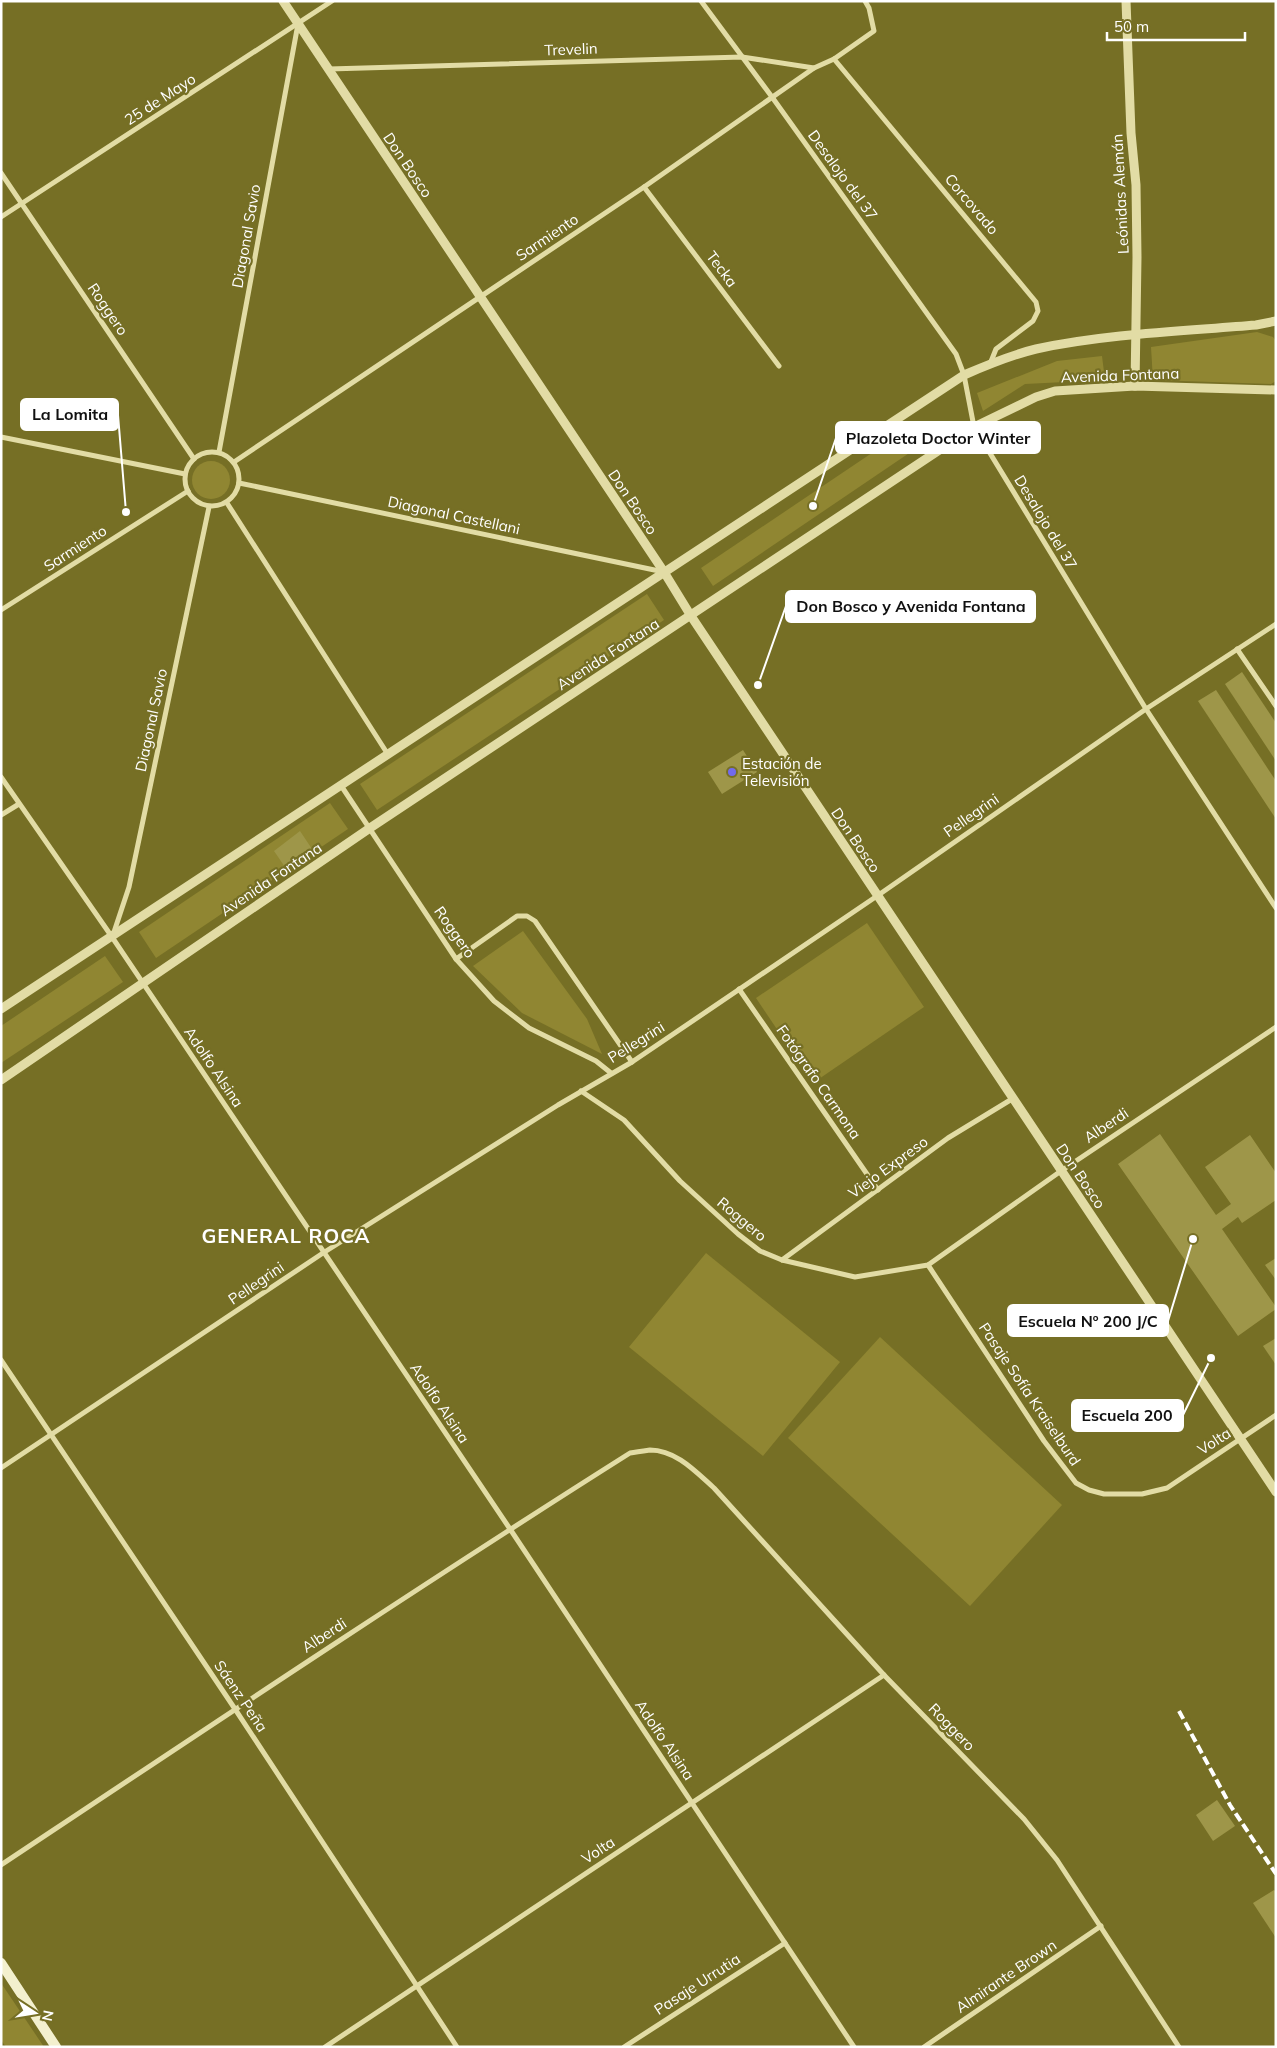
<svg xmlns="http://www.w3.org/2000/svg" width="1277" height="2048" font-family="Mulish,sans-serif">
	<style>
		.green { fill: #908632 }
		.building { fill: #9e9649 }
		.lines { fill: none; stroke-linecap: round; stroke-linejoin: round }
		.minor { stroke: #e2dca5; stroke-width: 5 }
		.tertiary { stroke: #e2dca5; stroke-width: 9 }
		.secondary { stroke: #f3f0ce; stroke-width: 10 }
		.rail { stroke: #fff; stroke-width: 4; stroke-dasharray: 9 4; stroke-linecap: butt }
		.poi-dot { fill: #726aec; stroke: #766f25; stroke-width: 2 }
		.labels { text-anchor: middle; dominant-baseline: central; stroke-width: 4.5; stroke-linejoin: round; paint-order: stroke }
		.street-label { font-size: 15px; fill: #fff; stroke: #766f25 }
		.poi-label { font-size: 15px; fill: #fff; stroke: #766f25; text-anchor: start }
		.district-label { font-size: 20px; font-weight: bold; letter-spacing: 1px; fill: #fff; stroke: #766f25 }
		.leader { fill: none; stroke: #fff; stroke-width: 2 }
		.callout-dot { fill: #fff; stroke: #766f25; stroke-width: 2 }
		.callout { fill: #fff; stroke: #fff; stroke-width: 2 }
		.callout-label { font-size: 16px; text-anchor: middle; font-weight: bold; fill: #111 }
	</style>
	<rect width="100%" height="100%" fill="#766f25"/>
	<!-- green -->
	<g class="green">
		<path d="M1257,332L1273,337L1276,341V381L1271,384L1153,380L1151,347Z"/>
		<path d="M1102,356L1105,380L1025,384L983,411L977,393L1057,361Z"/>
		<path d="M912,426L924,443L713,586L701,568Z"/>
		<circle cx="211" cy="480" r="19"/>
		<path d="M647,594L664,620L377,810L360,784Z"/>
		<path d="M330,803L348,829L156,958L139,932Z"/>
		<path d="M867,923L924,1007L813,1083L756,998Z"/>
		<path d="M523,931L587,1019L602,1054L522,1013L473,966Z"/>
		<path d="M105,956L123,982L1,1063V1026Z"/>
		<path d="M706,1253L840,1362L763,1456L629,1347Z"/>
		<path d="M880,1337L1062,1505L970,1606L788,1438Z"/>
		<path d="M1,1983L44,2047H6L1,2040Z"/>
	</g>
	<!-- building -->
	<g class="building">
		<path d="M1242,672L1276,723V761L1225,684Z"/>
		<path d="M1216,690L1276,781V819L1198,701Z"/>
		<path d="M743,750L757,772L722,794L708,772Z"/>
		<path d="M300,831L314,852L287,870L274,851Z"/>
		<path d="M1160,1134L1216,1215L1231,1204L1205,1167L1250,1135L1276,1173V1200L1242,1223L1238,1217L1222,1229L1276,1307V1309L1238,1336L1118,1164Z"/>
		<path d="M1276,1258V1280L1265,1265Z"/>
		<path d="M1276,1338V1365L1263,1346Z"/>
		<path d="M1217,1800L1235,1826L1213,1841L1196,1815Z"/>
		<path d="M1274,1890L1276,1892V1938L1253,1903Z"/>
	</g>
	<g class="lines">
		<!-- minor -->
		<g class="minor">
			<path d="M701,1L772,97L956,354L964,375L974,427L1146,709L1276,908"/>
			<path d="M834,59L1036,302L1038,311L1033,321L996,349L990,364"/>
			<path d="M329,69L742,57L814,68"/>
			<path d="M1,173L194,459"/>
			<path d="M644,187L779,366"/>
			<path d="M1,217L332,1"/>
			<path d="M1,437L185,474"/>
			<circle cx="212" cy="479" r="27"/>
			<path d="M219,452L298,24"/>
			<path d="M234,462L644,187L814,68L834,59L874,31L869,8L865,1"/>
			<path d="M239,483L664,572"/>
			<path d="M227,503L387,753"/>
			<path d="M1,610L188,491"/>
			<path d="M1237,649L1276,706"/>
			<path d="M1,777L112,937L510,1529L854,2047"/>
			<path d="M340,784L456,959L494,1001L529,1028L596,1061L611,1073"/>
			<path d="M1,815L19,804"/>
			<path d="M113,935L129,887L209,507"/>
			<path d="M456,959L517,916H527L535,921L632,1062"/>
			<path d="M739,989L878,1190"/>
			<path d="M581,1091L624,1120L680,1181L738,1234L760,1251L782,1260L855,1277L928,1265L1061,1171L1276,1027"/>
			<path d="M782,1260L948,1138L1012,1099"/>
			<path d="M928,1265L1044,1441L1076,1483L1089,1490L1104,1494H1142L1167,1488L1276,1415"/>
			<path d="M1,1360L235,1709L457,2047"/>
			<path d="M1,1468L323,1253L558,1105L632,1062L877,896L1146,709L1276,624"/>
			<path d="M1,1865C210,1726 418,1587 630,1453C636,1452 643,1451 650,1450C676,1450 696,1472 714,1488L884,1675L1024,1819L1057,1860L1179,2047"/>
			<path d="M325,2047L884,1675"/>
			<path d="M624,2047L785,1943"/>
			<path d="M924,2047L1101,1926"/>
		</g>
		<!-- tertiary -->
		<g class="tertiary">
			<path d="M283,1L664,572L691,616L1276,1492"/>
			<path d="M1126,1L1131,133L1136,185L1137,257L1135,386"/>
			<path d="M1,1009L964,375C987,365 1011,355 1036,349C1105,334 1185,331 1256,325L1276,321"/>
			<path d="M1,1080L370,828L974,427L1036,397L1055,391L1135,386L1276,390"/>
		</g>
		<!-- secondary -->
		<path class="secondary" d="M1,1963L56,2047"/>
		<!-- rail -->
		<path class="rail" d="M1179,1711L1230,1805L1276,1874"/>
	</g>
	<!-- markers -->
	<circle class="poi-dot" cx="732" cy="772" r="5"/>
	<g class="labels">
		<!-- street labels -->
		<g class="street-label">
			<text transform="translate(571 49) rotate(-2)">Trevelin</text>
			<text transform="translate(160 99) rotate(-33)">25 de Mayo</text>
			<text transform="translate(408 165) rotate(56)">Don Bosco</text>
			<text transform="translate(843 175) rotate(54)">Desalojo del 37</text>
			<text transform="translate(1120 194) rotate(-93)">Leónidas Alemán</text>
			<text transform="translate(972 204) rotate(50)">Corcovado</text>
			<text transform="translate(246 236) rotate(-80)">Diagonal Savio</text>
			<text transform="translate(547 237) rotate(-34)">Sarmiento</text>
			<text transform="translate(722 269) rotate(53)">Tecka</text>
			<text transform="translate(108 309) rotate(56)">Roggero</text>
			<text transform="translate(1120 375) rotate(-2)">Avenida Fontana</text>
			<text transform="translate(633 502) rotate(56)">Don Bosco</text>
			<text transform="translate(454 515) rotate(12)">Diagonal Castellani</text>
			<text transform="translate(1046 522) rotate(59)">Desalojo del 37</text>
			<text transform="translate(75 548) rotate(-33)">Sarmiento</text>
			<text transform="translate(608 654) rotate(-33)">Avenida Fontana</text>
			<text transform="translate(151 720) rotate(-78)">Diagonal Savio</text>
			<text transform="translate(971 815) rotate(-35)">Pellegrini</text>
			<text transform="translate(856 840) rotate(56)">Don Bosco</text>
			<text transform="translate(271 879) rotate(-34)">Avenida Fontana</text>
			<text transform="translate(455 932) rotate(55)">Roggero</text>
			<text transform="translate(636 1042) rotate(-32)">Pellegrini</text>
			<text transform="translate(214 1067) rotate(56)">Adolfo Alsina</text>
			<text transform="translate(819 1082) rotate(55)">Fotógrafo Carmona</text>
			<text transform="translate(1106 1125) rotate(-34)">Alberdi</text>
			<text transform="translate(888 1167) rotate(-36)">Viejo Expreso</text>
			<text transform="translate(1081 1176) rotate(56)">Don Bosco</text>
			<text transform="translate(742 1219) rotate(40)">Roggero</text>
			<text transform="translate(256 1283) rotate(-34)">Pellegrini</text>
			<text transform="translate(1030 1394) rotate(56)">Pasaje Sofía Kraiselburd</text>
			<text transform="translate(440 1403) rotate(56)">Adolfo Alsina</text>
			<text transform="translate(1214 1441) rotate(-33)">Volta</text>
			<text transform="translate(324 1635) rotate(-33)">Alberdi</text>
			<text transform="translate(241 1696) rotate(56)">Sáenz Peña</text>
			<text transform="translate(952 1727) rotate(46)">Roggero</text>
			<text transform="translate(665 1740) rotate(56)">Adolfo Alsina</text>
			<text transform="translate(598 1850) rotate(-33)">Volta</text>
			<text transform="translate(1006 1976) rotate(-34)">Almirante Brown</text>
			<text transform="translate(697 1984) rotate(-33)">Pasaje Urrutia</text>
		</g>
		<!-- poi labels -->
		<g class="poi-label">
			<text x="742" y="763">Estación de<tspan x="742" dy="17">Televisión</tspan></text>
		</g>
		<!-- district labels -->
		<g class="district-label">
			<text x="286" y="1235">GENERAL ROCA</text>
		</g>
	</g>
	<!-- callouts -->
	<path class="leader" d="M126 512L118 415M813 506L836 438M758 685L786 606M1193 1239L1168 1321M1211 1358L1183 1415"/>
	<g class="callout-dot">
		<circle cx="126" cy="512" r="5"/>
		<circle cx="813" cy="506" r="5"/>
		<circle cx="758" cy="685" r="5"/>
		<circle cx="1193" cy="1239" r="5"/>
		<circle cx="1211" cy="1358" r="5"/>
	</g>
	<g class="callout">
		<rect x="21" y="399" width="97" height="31" rx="5"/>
		<rect x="836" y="422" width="204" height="31" rx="5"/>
		<rect x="786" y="591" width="249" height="31" rx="5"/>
		<rect x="1008" y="1305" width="160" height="31" rx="5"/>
		<rect x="1072" y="1400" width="111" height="31" rx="5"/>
	</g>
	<g class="callout-label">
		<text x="70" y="420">La Lomita</text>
		<text x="938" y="444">Plazoleta Doctor Winter</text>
		<text x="911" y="612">Don Bosco y Avenida Fontana</text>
		<text x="1088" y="1327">Escuela Nº 200 J/C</text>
		<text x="1127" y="1421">Escuela 200</text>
	</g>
	<!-- border -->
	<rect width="1277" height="2048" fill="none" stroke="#ffffff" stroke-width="5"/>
	<!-- north arrow -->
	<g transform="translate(35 2013) rotate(102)" stroke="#766f25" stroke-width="4" paint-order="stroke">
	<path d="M0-4L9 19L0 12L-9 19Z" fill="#ffffff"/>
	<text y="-8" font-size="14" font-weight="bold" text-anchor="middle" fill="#ffffff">N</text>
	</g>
	<!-- scale -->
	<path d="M1107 32v8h138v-8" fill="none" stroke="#ffffff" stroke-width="2.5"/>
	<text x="1114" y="32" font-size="15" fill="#ffffff" stroke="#766f25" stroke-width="4" paint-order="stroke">50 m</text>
</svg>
